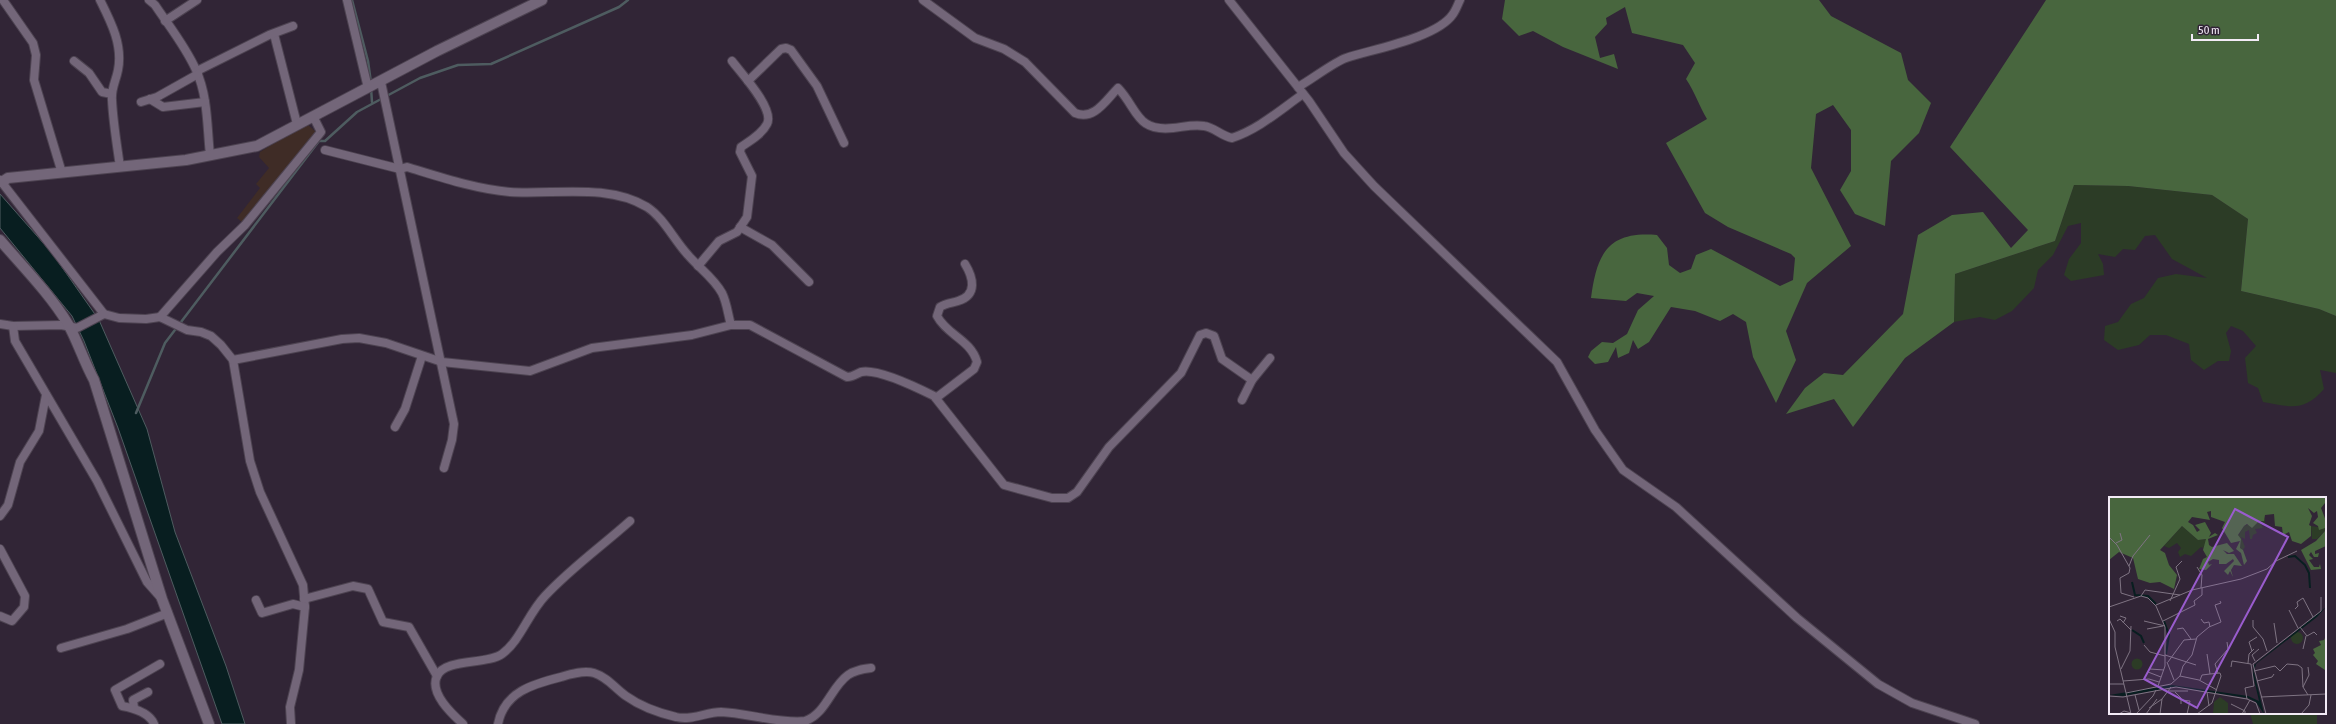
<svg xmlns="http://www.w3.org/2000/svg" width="2336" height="724" font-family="'Asap Condensed',sans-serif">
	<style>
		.commercial { fill: #3f2c26 }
		.green { fill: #2c3c26 }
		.forest { fill: #48663e }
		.water { fill: #081e20; stroke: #4e5c60 }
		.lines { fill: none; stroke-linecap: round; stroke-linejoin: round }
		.stream { stroke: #4e5c60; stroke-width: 2.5 }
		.minor-casing { stroke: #4d4351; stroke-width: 10 }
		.tertiary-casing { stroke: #4d4351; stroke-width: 12 }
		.minor { stroke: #736679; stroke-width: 8 }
		.tertiary { stroke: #736679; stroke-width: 10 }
		.inset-river { fill: none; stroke: #081e20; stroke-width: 2 }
		.inset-road { fill: none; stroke: #7f7483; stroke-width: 1 }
		.view { fill: #995ccd; fill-opacity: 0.15; stroke: #995ccd; stroke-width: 2 }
		.inset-edge { fill: none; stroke: #f3ebf6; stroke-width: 2 }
	</style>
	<rect width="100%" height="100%" fill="#312536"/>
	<!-- commercial -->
	<path class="commercial" d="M306,123L317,133L243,223L237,218L260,188L256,184L269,168L259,157L260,152Z"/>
	<!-- green -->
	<g class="green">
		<path d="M2074,185L2128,186L2212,195L2248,219L2241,291L2319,309L2336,316V373L2320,370L2324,389C2304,412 2291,407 2263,402L2258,388L2248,383L2245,358L2256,346L2243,331L2231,326L2226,333L2231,351L2229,361H2218L2204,370L2191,360L2189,344L2166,335H2150L2139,345L2118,350L2104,340L2105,326L2118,322L2131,304L2144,298L2158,278L2176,274L2207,278L2172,259L2155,235L2145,236L2135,250L2123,249L2115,257L2098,254L2103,264L2104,275L2071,281L2064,275L2069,259L2081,243V223L2068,226L2053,255L2038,270L2034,288L2012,311L1995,320L1980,317L1954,322L1955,274L2055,241Z"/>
		<path d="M2250,713H2317V724H2253Z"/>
	</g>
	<!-- forest -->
	<g class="forest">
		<path d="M1505,0H1819L1831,16L1901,53L1908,80L1931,103L1919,133L1891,161L1885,226L1855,214L1840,190L1851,171V130L1833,105L1816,114L1811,168L1851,246L1807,283L1786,331L1796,360L1776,403L1753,357L1746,322L1733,314L1720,321L1695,311L1671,307L1649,342L1638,349L1633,340L1629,353L1618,358L1616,347L1608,362L1595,364L1588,357L1591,351L1602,342L1613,343L1627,334L1638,310L1654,296L1637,293L1626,301L1591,298C1597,253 1608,231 1657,235L1667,248L1669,265L1680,273L1691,269L1696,255L1711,249L1780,286L1793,280L1795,258L1791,254L1728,227L1705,213L1666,143L1707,119C1699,106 1695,92 1686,79L1695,63L1683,45L1632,33L1625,7L1606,18L1607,24L1595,37L1600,58L1614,54L1618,69L1563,47L1533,31L1519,36L1502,19Z"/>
		<path d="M2046,0H2336V316L2319,309L2241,291L2248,219L2212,195L2128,186L2074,185L2055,241L1955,274L1954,322L1905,358L1853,427L1834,399L1786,414L1805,388L1824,373L1843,375L1903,314L1918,235L1952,215L1983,212L2011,248L2028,230L1950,147Z"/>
	</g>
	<!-- water -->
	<path class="water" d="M0,194L52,253L99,320L147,429L175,532L226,666L245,724H222L118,428L84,341L72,316L0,228Z"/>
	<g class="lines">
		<!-- stream -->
		<g class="stream">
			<path d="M352,0L368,61L371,83"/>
			<path d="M371,88L372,102"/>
			<path d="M136,413L165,343L319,141H325L357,112L420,78L458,65L491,64L619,7L628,0"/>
		</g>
		<defs>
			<g id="minor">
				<path d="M3,0L33,43L36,55L34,80L62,173"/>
				<path d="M100,0C111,22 123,45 118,70C116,81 111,88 112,100C113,122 117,145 120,167"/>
				<path d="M149,0L155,5C169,26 186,47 196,70C208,96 207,127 210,155"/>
				<path d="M347,0L368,88"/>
				<path d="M923,0L975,38L1004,49L1025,62L1075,113C1094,121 1106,100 1118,88C1138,109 1136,132 1173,128C1183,127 1194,124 1204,126C1214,127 1221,136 1232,138C1259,129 1280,110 1303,94"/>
				<path d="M1229,0L1309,101L1344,153L1374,186L1557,362L1595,430L1623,470L1676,507L1797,618L1878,684L1912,703L1975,724"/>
				<path d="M165,21L197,0"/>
				<path d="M274,34L297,124"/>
				<path d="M74,61L89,73L102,92L112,94"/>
				<path d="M197,71L269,35L293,26"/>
				<path d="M748,81L781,49L786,48L791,50L817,86L844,143"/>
				<path d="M381,82L454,424L452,440L444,468"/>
				<path d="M1298,87C1311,80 1334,62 1346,58C1373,49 1437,38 1453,14C1456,10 1458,4 1460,0"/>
				<path d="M150,99L163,107L205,102"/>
				<path d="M141,102L157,97L198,74"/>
				<path d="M325,150L400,169L407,167C440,177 475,189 510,192C554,195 607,183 647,207C664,218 674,240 688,255C699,268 714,278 722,293C727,303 728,315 731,325"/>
				<path d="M0,180L104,314L119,318L146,319L160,317L187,330L201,332L211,336L221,345L233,360L250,461L260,492L303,585L305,607L299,670L290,707L291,724"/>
				<path d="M740,227L772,245L809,282"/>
				<path d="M698,266L719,241L737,232L747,217L752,176L740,152L741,147C750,141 762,134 767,124C775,109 741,73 732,61"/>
				<path d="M160,317L217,252L245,225L321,132L313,116"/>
				<path d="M0,324L13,326L61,325L77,328L104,314"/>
				<path d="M13,326L15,341L97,481L147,582L162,599"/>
				<path d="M233,360L342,339L359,338L386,343L442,362L530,371L592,348L692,335L731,325H750L847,377C853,377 856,374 861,372C877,368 920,389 934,396L1004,485L1052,498H1068L1077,492L1109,447L1181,373L1200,335L1206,333L1214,336L1222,359L1252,380L1270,358"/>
				<path d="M936,398L974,369L977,362C971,340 947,335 937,316L940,307C946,303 952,303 958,301C978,295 973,277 965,264"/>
				<path d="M1242,400L1252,380"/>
				<path d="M395,427L405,409L422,356"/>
				<path d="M0,516L8,505L20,462L39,431L46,395"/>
				<path d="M0,549L25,596L24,607L12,621L0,616"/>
				<path d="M304,599L353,586L368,589L383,622L409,627L437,676"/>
				<path d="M256,600L262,613L293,604L305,607"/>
				<path d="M61,648L127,629L168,613"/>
				<path d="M134,708L133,700L148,692"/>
				<path d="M154,724C149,712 133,708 122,706L115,690L160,664"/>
				<path d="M463,724C452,714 429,693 437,676C445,658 487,665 502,654C520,641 528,614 545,596C571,568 602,546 630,521"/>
				<path d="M498,724C504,692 533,684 561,677C571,674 584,670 594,673C607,677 615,688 626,696C640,706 659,713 676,717C691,721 706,712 721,712C746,713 781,724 805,721C826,714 831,687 848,675C855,670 863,669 871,668"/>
			</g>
			<g id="tertiary">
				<path d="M2,182L8,178L186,160L257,146L437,51L542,0"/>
				<path d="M0,240C23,267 50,294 68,324C78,342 84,362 94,380L162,599L209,724"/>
			</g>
		</defs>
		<!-- minor casing -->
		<use href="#minor" class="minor-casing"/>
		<!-- tertiary casing -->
		<use href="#tertiary" class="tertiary-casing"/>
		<!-- minor -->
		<use href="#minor" class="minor"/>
		<!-- tertiary -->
		<use href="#tertiary" class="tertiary"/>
	</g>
	<!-- overview -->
	<g transform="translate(2109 497)">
		<rect width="217" height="217" fill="#312536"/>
		<path d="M156,22V27H152L154,31L146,32L148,36L144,38L143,42H141L140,33L136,35V42L132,40L136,50L134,53L131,51L132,42L129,39L135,29ZM73,29L89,43L98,42L94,51L92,50L82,59L76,57L71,60L69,55L72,51L68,46L60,51L55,49ZM202,29L216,31V34L208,42H203ZM182 141a6 6 0 1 1 12 0a6 6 0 1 1-12 0ZM22.5 167a5.5 5.5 0 1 1 11 0a5.5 5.5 0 1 1-11 0ZM111,200L119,206V217H104L105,205Z" fill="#2c3c26"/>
		<path d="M0,0H217V7L216,6L212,11L217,24V49L206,54V57L210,56L209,60H205L202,55L200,58L204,62L200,63L205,70H210L211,67L212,72L202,73L192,53L207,44L216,34V31L210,33L209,29L204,26L209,20L208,14L205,16L199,11L203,19L200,28L202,29V39L192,47L183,44L180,35L174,38L173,30L166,29L165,17L156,18L155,24H150L143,31L138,27L135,29L129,38L132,42L131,51L134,53L138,64L135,68L132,56L127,52L131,44L122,46L113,31L116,25L102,20V14L98,15L101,23L83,20L79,25L84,28L88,35L91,33L86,28L96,25L102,36L100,40L106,36L109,38L99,42L100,48L103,50L118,46L125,54L120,56L114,53L118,57H125L133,69L125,68L122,73L124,80L121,74L119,78L115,74L125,64L124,62L117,67H110V63L104,62L99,65L100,68L103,67L97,73L90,72L94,62L98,60L94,53L97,42L89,43L73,29L51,53L56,56L60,68L68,78L65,92L51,85L41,86L29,82L24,61L10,55L0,63ZM217,139V173H216L207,167L209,164L204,158L206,156L204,152L212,148L210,144L215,143Z" fill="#48663e"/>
		<path d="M217,110L208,120L147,167L145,175L155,217L147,205L139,201L66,190L14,199L0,198L63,188L139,199L150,204L144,178L145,168Z" fill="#081e20"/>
		<path class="inset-river" d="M179,60L186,59L196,68L200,76L201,91M23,85L26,98L39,99L47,107M55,124L60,138L57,157M23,133L32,139L35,146"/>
		<path class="inset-road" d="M0,40L8,48L21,71L20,76L11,81L12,96L25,100M7,46L13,43L11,36M20,69L24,59L41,38M88,70L93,78L92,91M32,99L36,93L71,98M61,104L71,82L67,70L73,64M47,108L83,93L132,82L158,72L167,64L188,54M0,110L32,99L39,101L47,109L56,130V169L49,189M186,112L189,109L188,105L194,101L204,120M180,113L189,131M11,119L17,121L14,126M0,122L6,135V150L22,217M92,122L95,126L100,125L101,130M144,123V130L154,142L158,154M8,124L11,122L22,133M35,124L56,129M54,124L86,108L85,104L93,98V91M165,126L168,146M191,130L198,139L205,135L208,138M38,132L54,129M68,132L74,131L82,142M35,148L41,155L56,159M194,152L197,139M143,154L140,145L148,140M56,158L87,168M146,164L143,158L150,152M58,165L65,183M59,165L75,143L87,142M139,166L140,157L145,152M122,170L123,164L142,167L145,189L136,191L138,202M12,172L21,154L22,129M41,172L55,173M145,174L166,169L171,174L178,167L189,168L193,171L194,190L199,198M39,175L52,180M109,176L106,167L119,152L118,145M71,179L74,169L83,158L88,140L100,130L112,125L106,108L112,106L111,104M91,183L93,178L101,177M14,184L40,182L50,185M148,184L163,180L165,177M0,187H15M194,190L200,178L199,170M60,194H79M66,195L72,201V207M98,195L100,209M17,196L62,187L71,179L90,183L108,193M26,198L30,213M0,199L14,200L67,190L138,202L147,206L151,217M152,200L217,197M73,203L81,204L78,217M122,207L136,214V217M40,211L53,202L62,190M10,217L15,214L22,216M27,217L44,199L47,193M37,217L48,202M51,217L53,202M88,217L103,206L112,179L111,176L101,177L98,157M133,217L141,203M157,217L144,167L212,114V100M192,217L200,208L202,198"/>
		<path class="view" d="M126,12L179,40L88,211L35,182Z"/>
		<rect width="217" height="217" class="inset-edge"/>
	</g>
	<!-- scale -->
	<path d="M2192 34v6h66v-6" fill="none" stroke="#f3ebf6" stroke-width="2"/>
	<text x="2198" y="34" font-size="12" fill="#f3ebf6" stroke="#312536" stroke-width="3" paint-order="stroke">50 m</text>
</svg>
